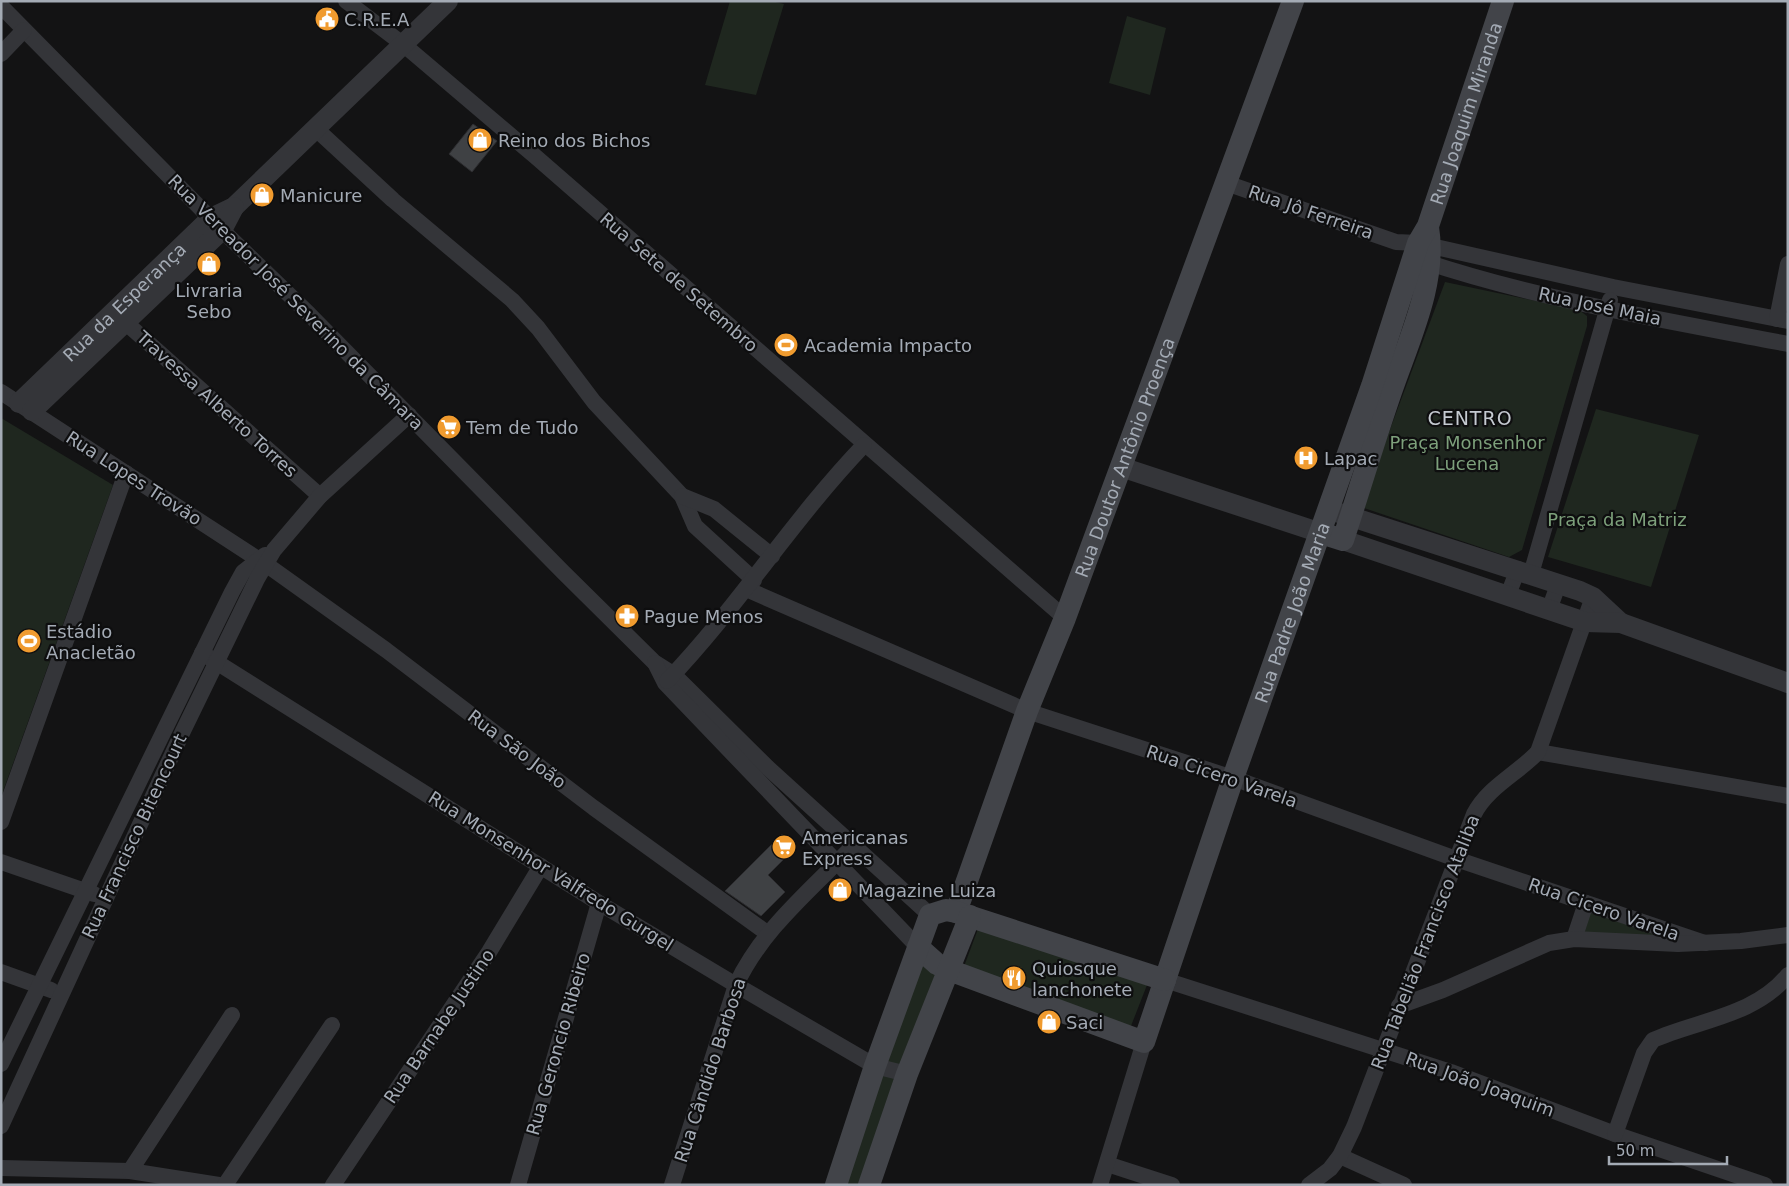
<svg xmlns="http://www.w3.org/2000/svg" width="1789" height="1186" font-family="'DejaVu Sans',sans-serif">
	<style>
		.green { fill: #1f271f }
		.building { fill: #3f4144; stroke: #2d2d30 }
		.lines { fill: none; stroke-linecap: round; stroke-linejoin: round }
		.minor { stroke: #343539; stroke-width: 16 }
		.tertiary { stroke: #343539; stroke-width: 20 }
		.secondary { stroke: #424449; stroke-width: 22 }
		.labels { text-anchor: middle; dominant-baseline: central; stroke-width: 4.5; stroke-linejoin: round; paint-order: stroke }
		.poi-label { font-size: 18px; fill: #a4abb5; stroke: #0e0e0f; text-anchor: start }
		.street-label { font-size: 18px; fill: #a4abb5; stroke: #0e0e0f }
		.park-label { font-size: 18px; fill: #7da07b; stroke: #0e0e0f }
		.neighbourhood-label { font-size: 19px; letter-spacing: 1px; fill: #c5cad1; stroke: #0e0e0f }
	</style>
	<rect width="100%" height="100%" fill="#131314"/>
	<!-- green -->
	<g class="green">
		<path d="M730,1H771L784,4L756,95L705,85Z"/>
		<path d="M1127,16L1166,28L1150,95L1109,83Z"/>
		<path d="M1445,282L1579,310L1587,316V326L1522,550L1509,557L1361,507Z"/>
		<path d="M1596,409L1699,435L1651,587L1548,557Z"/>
		<path d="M1,418L113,485L1,797Z"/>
		<path d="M1591,911L1683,940L1580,937Z"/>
		<path d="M978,929L1147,985L1131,1026L963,969Z"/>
		<path d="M920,959L937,972L864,1185H844Z"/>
	</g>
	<!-- building -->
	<g class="building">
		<path d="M473,124L497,141L472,172L449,154Z"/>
		<path d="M782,834L796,847L768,875L785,892L761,916L725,891Z"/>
	</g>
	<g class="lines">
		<!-- minor -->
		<g class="minor">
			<path d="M346,1L404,45L536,157L1065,618"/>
			<path d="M1,6L222,230L309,314L563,572L654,662L673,674L767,767L930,915"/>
			<path d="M1,54L24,30"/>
			<path d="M315,128L393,200L512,300L538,328L594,402L682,496L695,526L754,580"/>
			<path d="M1226,183L1396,242L1418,243L1613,287L1788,321"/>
			<path d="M1420,260C1539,300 1665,320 1788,344"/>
			<path d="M116,314L320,496"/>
			<path d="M1777,319L1788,264"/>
			<path d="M1,392L267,565L386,650L594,808L767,933"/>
			<path d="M682,496L714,509L772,556"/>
			<path d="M1531,574L1610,300"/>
			<path d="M746,589L1027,711L1233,778L1456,859L1705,943"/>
			<path d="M1508,595L1518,569"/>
			<path d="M1549,610L1558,585"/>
			<path d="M202,653L599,903L736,985L875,1066L907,1074"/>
			<path d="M655,663L665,683L918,947"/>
			<path d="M667,681C738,607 793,519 864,445"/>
			<path d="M1538,752L1788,796"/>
			<path d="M1,822L126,473"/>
			<path d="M1,862L94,894"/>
			<path d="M1574,939L1586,903"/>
			<path d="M1,972L51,990"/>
			<path d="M1165,980L1451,1072L1615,1134L1765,1185"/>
			<path d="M1399,1006L1443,990L1549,943L1574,939L1678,944L1741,941L1788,935"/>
			<path d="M1,1064L232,592L243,572L265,555"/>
			<path d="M1,1126L183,731L257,579L274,550L320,496L409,415"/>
			<path d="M1615,1134L1644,1053L1653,1040C1698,1020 1755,1016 1788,975"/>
			<path d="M1340,1156L1404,1185"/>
			<path d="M1107,1164L1172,1185"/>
			<path d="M1,1168L130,1171L219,1185"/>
			<path d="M130,1171L232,1015"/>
			<path d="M225,1185L332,1025"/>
			<path d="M333,1185L489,952L541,866"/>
			<path d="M518,1185L599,903"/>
			<path d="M672,1185L736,985C762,929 811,890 853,846"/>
			<path d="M1100,1185L1144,1042"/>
			<path d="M1309,1185L1330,1169L1340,1156L1354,1127L1474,814C1488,787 1517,774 1538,752L1593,597"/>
		</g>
		<!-- tertiary -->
		<g class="tertiary">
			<path id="s1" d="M19,403L211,218L234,207L448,1"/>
			<path d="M32,411L222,230L234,207"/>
			<path d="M1121,467L1321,533"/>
			<path d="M1330,510L1580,591L1593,597L1621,623"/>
			<path d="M1343,540L1585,622L1621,623L1788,683"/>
		</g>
		<!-- secondary -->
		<g class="secondary">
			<path d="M1321,533L1343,540C1359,491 1374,441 1391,392C1409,339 1437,283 1428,227"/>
			<path id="s2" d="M956,912L1027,711L1065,618L1293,1"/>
			<path id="s3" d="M918,947L937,964L949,970L1144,1042L1233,778L1372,386L1418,243L1428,226L1503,1"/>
			<path d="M836,1185L875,1066L930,915L946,910L956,912L1165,980"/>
			<path d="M869,1185L907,1074L970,916"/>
		</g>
	</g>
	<!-- icons -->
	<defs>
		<symbol id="civic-disc" viewBox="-11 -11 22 22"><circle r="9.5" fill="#f09b2f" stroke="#0e0e0f"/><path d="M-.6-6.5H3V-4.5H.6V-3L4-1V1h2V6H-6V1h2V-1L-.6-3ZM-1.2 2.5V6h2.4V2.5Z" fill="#fff"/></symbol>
		<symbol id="shop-disc" viewBox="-11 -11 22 22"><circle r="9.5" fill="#f09b2f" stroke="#0e0e0f"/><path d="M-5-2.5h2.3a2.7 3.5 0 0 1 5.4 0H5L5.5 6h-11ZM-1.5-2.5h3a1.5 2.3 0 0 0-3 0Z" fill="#fff"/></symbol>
		<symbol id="stadium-disc" viewBox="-11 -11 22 22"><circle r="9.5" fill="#f09b2f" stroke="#0e0e0f"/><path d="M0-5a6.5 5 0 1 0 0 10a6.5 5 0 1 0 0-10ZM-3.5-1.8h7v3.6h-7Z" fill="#fff"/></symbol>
		<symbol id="supermarket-disc" viewBox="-11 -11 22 22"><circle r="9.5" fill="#f09b2f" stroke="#0e0e0f"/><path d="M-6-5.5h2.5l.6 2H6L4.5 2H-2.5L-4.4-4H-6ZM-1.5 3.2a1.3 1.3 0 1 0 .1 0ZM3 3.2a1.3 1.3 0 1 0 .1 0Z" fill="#fff"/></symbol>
		<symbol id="hospital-disc" viewBox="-11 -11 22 22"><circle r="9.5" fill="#f09b2f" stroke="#0e0e0f"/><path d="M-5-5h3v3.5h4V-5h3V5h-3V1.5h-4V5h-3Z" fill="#fff"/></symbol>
		<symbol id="pharmacy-disc" viewBox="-11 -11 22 22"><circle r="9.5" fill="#f09b2f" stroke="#0e0e0f"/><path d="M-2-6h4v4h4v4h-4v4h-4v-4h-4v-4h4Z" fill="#fff"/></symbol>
		<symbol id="restaurant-disc" viewBox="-11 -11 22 22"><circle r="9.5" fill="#f09b2f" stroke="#0e0e0f"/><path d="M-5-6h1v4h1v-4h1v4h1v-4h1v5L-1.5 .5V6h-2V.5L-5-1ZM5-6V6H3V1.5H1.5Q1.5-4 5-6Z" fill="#fff"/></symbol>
	</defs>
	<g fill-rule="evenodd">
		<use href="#civic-disc" x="313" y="5" width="28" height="28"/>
		<use href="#shop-disc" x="466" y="126" width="28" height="28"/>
		<use href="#shop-disc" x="248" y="181" width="28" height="28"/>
		<use href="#shop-disc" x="195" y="250" width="28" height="28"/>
		<use href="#stadium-disc" x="772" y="331" width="28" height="28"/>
		<use href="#supermarket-disc" x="435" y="413" width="28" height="28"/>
		<use href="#hospital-disc" x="1292" y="444" width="28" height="28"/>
		<use href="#pharmacy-disc" x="613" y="602" width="28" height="28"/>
		<use href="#stadium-disc" x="15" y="627" width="28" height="28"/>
		<use href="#supermarket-disc" x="770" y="833" width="28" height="28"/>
		<use href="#shop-disc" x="826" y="876" width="28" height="28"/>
		<use href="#restaurant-disc" x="1000" y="964" width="28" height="28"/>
		<use href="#shop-disc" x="1035" y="1008" width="28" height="28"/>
	</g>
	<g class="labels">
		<!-- poi labels -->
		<g class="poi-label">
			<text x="344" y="19">C.R.E.A</text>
			<text x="498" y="140">Reino dos Bichos</text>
			<text x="280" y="195">Manicure</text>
			<text x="209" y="290" text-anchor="middle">Livraria<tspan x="209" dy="21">Sebo</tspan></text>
			<text x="804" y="345">Academia Impacto</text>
			<text x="466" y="427">Tem de Tudo</text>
			<text x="1324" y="458">Lapac</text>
			<text x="644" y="616">Pague Menos</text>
			<text x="46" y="631">Estádio<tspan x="46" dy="21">Anacletão</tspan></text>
			<text x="802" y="837">Americanas<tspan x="802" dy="21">Express</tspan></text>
			<text x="858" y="890">Magazine Luiza</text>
			<text x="1032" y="968">Quiosque<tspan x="1032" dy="21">lanchonete</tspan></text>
			<text x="1066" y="1022">Saci</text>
		</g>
		<!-- street labels -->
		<g class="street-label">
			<text stroke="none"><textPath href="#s3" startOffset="1230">Rua Joaquim Miranda</textPath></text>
			<text transform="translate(1311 212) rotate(19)">Rua Jô Ferreira</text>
			<text transform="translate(679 282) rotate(41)">Rua Sete de Setembro</text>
			<text stroke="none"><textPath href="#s1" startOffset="146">Rua da Esperança</textPath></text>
			<text transform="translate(296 302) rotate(45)">Rua Vereador José Severino da Câmara</text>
			<text transform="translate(1600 306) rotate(12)">Rua José Maia</text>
			<text transform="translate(217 404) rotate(42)">Travessa Alberto Torres</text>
			<text stroke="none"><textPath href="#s2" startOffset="485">Rua Doutor Antônio Proença</textPath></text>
			<text transform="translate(134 478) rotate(33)">Rua Lopes Trovão</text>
			<text stroke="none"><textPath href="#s3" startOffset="701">Rua Padre João Maria</textPath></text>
			<text transform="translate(517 749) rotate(37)">Rua São João</text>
			<text transform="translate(1222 776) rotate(19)">Rua Cicero Varela</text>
			<text transform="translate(134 836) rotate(-65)">Rua Francisco Bitencourt</text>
			<text transform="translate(551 871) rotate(32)">Rua Monsenhor Valfredo Gurgel</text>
			<text transform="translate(1604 909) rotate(19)">Rua Cicero Varela</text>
			<text transform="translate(1425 942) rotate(-69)">Rua Tabelião Francisco Ataliba</text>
			<text transform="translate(439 1026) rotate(-56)">Rua Barnabe Justino</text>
			<text transform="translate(558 1044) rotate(-74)">Rua Geroncio Ribeiro</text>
			<text transform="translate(710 1070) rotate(-72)">Rua Cândido Barbosa</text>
			<text transform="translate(1480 1084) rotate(20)">Rua João Joaquim</text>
		</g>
		<!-- park labels -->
		<g class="park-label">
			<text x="1467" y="442">Praça Monsenhor<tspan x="1467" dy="21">Lucena</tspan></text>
			<text x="1617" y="519">Praça da Matriz</text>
		</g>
		<!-- neighbourhood labels -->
		<g class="neighbourhood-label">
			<text x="1470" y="418">CENTRO</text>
		</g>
	</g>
	<!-- border -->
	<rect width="1789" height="1186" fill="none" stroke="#a4abb5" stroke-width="5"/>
	<!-- scale -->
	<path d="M1609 1156v8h118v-8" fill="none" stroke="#a4abb5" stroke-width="2.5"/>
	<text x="1616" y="1156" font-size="15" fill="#a4abb5" stroke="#0e0e0f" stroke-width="4" paint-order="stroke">50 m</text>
</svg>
